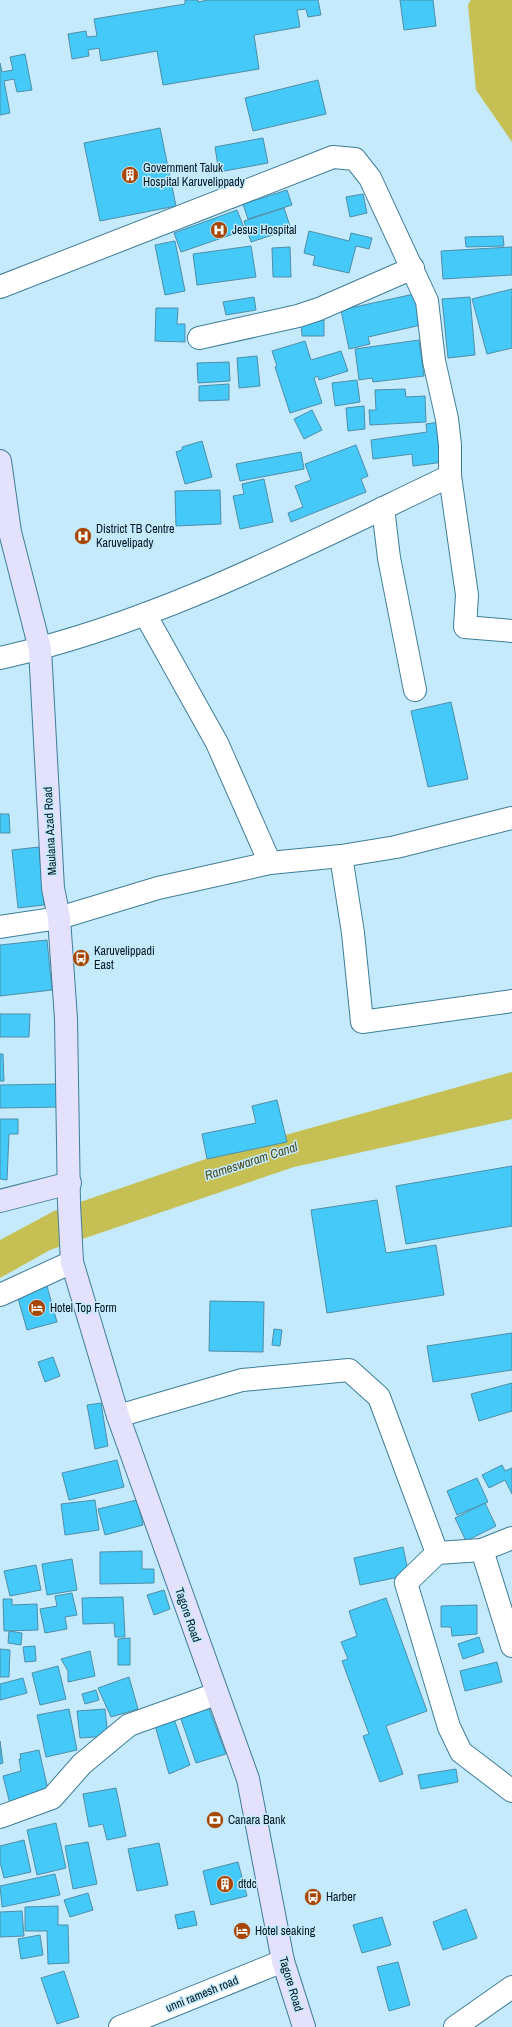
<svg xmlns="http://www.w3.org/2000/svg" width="512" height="2027" font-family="'Archivo Narrow',sans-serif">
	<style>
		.water { fill: #c6c054 }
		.building { fill: #45c9f9; stroke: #4e8ea8 }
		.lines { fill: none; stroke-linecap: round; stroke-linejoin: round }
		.street-casing { stroke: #3f7e98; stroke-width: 24 }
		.secondary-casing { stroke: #3f7e98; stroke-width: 24 }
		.street { stroke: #fff; stroke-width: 22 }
		.secondary { stroke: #e3e1fc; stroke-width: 22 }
		.labels { text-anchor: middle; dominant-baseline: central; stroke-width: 3; stroke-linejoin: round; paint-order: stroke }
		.poi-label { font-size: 12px; fill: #001620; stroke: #c4eafb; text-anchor: start }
		.street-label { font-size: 12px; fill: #001620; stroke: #c4eafb }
		.water-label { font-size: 13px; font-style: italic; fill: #4d4b1f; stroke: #c4eafb }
	</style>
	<rect width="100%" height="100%" fill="#c4eafb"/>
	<!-- water -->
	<g class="water">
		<path d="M471,0H512V142L476,90L468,5Z"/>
		<path d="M512,1072V1119L294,1167L50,1250L0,1278V1240L54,1211L232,1150Z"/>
	</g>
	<!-- building -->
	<g class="building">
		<path d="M185,0H198V2L208,0H318L321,15L308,17L306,9L297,10L300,27L254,35L259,69L163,85L157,51L101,61L99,48L88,50L89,56L72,59L68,34L86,31L87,37L97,36L94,19L185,4Z"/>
		<path d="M400,0H433L436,26L404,30Z"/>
		<path d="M25,54L32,90L17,92L14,79L4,81L10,113L0,115V63L2,72L13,70L10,57Z"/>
		<path d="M318,80L326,114L253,131L245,98Z"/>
		<path d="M160,128L176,206L100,221L84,143Z"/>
		<path d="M263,138L268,163L219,172L215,147Z"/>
		<path d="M287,190L292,205L248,219L243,204Z"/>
		<path d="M363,194L367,213L350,217L346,197Z"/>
		<path d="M284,208L291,229L251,242L244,221Z"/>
		<path d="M237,210L245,230L181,252L174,233Z"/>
		<path d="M309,231L349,241L351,233L372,238L369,249L356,246L349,273L313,265L315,256L304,253Z"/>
		<path d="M503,236L504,246L466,247L465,237Z"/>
		<path d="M175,241L185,291L165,295L155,245Z"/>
		<path d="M251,246L256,277L197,285L193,254Z"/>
		<path d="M290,247L291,277H273L272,248Z"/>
		<path d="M512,247V275L443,279L441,251Z"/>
		<path d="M512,289V348L487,354L472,299Z"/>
		<path d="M414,294L421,325L368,337L370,344L349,349L341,310Z"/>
		<path d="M254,297L256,310L226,315L223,302Z"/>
		<path d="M470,297L475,355L448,358L442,299Z"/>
		<path d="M156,308H178L177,324H185V342L155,341Z"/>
		<path d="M301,320H324V336H302Z"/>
		<path d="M419,340L424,376L373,382L372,378L359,380L355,349Z"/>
		<path d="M305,341L311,360L341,351L348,371L319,380L318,376L314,378L322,403L290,413L275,367L277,366L272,351Z"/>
		<path d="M257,356L260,386L239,388L237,358Z"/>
		<path d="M229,362L230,381L198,383L197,363Z"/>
		<path d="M357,380L360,402L335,406L332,383Z"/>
		<path d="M229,384V400L199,401V386Z"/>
		<path d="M405,389L406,397L425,396L426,422L370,425L369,410H376L375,390Z"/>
		<path d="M364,406L365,429L348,431L346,408Z"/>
		<path d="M312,410L322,430L304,439L294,419Z"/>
		<path d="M439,422L444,462L413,466L412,454L373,459L371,440L427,432L426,424Z"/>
		<path d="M202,441L212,477L185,484L176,452L182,450V447Z"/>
		<path d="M356,445L368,476L361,479L366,492L291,522L288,513L303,507L295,486L311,480L305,464Z"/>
		<path d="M301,452L304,469L240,481L236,464Z"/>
		<path d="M264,479L273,522L240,529L233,496L244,494L242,484Z"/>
		<path d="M220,490L221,524L176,526L175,491Z"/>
		<path d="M451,702L468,779L428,787L411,711Z"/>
		<path d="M0,814H9L10,833H0Z"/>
		<path d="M39,847L44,905L18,908L12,850Z"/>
		<path d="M47,940L52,990L0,996V945Z"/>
		<path d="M0,1014H30L29,1037H0Z"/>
		<path d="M0,1054H3L4,1081H0Z"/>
		<path d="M59,1084V1107L0,1108V1085Z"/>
		<path d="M277,1100L287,1142L207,1159L202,1134L256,1123L252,1106Z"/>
		<path d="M0,1119H18V1134H9L7,1180L0,1179Z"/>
		<path d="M512,1166V1226L406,1244L396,1186Z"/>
		<path d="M377,1200L386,1253L436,1245L444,1295L327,1313L311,1210Z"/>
		<path d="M47,1286L57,1322L27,1330L17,1295Z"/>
		<path d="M210,1301L264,1302L263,1352L209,1351Z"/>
		<path d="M274,1329L282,1330L280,1346L272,1345Z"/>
		<path d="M512,1333V1370L433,1382L427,1346Z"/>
		<path d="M53,1357L60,1376L45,1382L38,1362Z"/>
		<path d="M512,1383V1411L479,1421L471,1394Z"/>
		<path d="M101,1403L108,1446L95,1449L87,1405Z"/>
		<path d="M117,1460L124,1487L69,1500L62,1473Z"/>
		<path d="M502,1465L505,1471L512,1468V1494L505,1480L489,1488L482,1475Z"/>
		<path d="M477,1478L488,1502L457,1515L447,1491Z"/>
		<path d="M95,1500L99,1530L65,1535L61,1504Z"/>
		<path d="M137,1500L143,1525L105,1535L98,1509Z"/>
		<path d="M485,1503L496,1526L466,1541L455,1518Z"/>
		<path d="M403,1547L409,1575L360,1585L354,1558Z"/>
		<path d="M142,1551V1569H154V1583L100,1584V1552Z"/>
		<path d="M72,1559L77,1590L47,1595L42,1564Z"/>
		<path d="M36,1565L41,1590L10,1596L4,1571Z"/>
		<path d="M164,1590L170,1609L154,1615L147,1595Z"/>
		<path d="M72,1593L77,1615L65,1617L67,1629L45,1633L40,1609L57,1606L55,1596Z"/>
		<path d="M123,1597L125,1637H115L114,1623L83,1624L82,1598Z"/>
		<path d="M386,1598L427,1711L386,1726L403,1774L380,1782L363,1736L369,1734L342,1661L348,1659L341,1642L357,1636L349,1611Z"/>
		<path d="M3,1599H12V1605L37,1604L38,1630L4,1631Z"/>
		<path d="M477,1605V1634L452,1636L451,1627H441V1606Z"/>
		<path d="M9,1631L22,1633L21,1645L8,1643Z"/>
		<path d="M479,1637L484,1652L463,1659L458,1644Z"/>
		<path d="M130,1638V1665H118V1639Z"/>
		<path d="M35,1646L36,1661L25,1662L23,1647Z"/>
		<path d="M0,1649L10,1650L9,1677H0Z"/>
		<path d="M90,1651L95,1676L68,1682V1671L61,1659Z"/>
		<path d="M497,1662L502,1682L465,1691L460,1671Z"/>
		<path d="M58,1666L66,1699L40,1705L32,1673Z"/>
		<path d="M129,1677L138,1709L111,1717L98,1688Z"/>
		<path d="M23,1678L27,1693L0,1700V1684Z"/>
		<path d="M96,1690L99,1700L85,1704L82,1694Z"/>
		<path d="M207,1703L226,1754L196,1763L179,1713Z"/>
		<path d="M69,1709L77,1750L46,1757L37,1715Z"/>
		<path d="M105,1709L108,1736L80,1738L77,1711Z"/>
		<path d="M173,1716L190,1765L169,1774L154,1722Z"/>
		<path d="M0,1741L3,1763L0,1764Z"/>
		<path d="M39,1750L49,1794L10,1804L3,1776L21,1771L19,1759H21L20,1754Z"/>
		<path d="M456,1769L458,1782L421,1789L418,1775Z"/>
		<path d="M116,1788L126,1836L107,1840L103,1824L89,1827L83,1794Z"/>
		<path d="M56,1823L66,1868L37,1875L27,1830Z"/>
		<path d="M24,1840L31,1872L4,1878L0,1862V1846Z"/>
		<path d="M88,1842L97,1884L73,1889L65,1846Z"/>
		<path d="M159,1843L168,1885L137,1891L128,1849Z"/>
		<path d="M238,1862L247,1896L211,1905L203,1871Z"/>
		<path d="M55,1874L60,1895L2,1907L0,1886Z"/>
		<path d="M88,1893L93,1910L70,1917L64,1900Z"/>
		<path d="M58,1906V1925H68L69,1963L48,1964L47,1931H25V1907Z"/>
		<path d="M466,1909L477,1938L443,1950L433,1922Z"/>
		<path d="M22,1911L24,1936L0,1937V1912Z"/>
		<path d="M194,1911L197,1925L178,1929L175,1915Z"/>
		<path d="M382,1917L391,1945L362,1953L353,1925Z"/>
		<path d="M40,1935L43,1955L21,1959L18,1939Z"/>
		<path d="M398,1962L410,2005L389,2011L377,1967Z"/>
		<path d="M64,1971L79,2017L57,2024L41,1978Z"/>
	</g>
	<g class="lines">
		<defs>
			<g id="street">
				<path d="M0,287L333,157L355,159L370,178L427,301L434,361L447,419L450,445V476C305,545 158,623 0,658"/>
				<path d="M199,338L298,316L319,309L413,268"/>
				<path d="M450,476L467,595L465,627L512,631"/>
				<path d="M383,508L389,558L415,690"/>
				<path d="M145,614L217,743L270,863"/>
				<path d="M341,856L353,933L362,1022L512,1001"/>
				<path d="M0,927L59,918L158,888L270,863L341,856L396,847L512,818"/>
				<path d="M0,1295L72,1262"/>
				<path d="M118,1416L242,1380L349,1370L379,1397L437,1553L482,1550L512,1538"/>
				<path d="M482,1550L512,1646"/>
				<path d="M437,1553L406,1583L449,1727L461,1752L512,1791"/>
				<path d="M0,1817L52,1798L82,1764L129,1725L216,1694"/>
				<path d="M120,2027L283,1961"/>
				<path d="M455,2027L512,1987"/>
			</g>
			<g id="secondary">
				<path d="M0,461L10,532L40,649L53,888L59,918L66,1019L69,1204L72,1262L118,1416L248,1779L283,1961L304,2027"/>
				<path d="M0,1201L70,1183"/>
			</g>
		</defs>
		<!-- street casing -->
		<use href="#street" class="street-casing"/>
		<!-- secondary casing -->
		<use href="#secondary" class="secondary-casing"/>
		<!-- street -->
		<use href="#street" class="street"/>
		<!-- secondary -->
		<use href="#secondary" class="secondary"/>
	</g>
	<!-- icons -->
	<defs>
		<symbol id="building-disc" viewBox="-11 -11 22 22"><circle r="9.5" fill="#a74600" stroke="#c4eafb"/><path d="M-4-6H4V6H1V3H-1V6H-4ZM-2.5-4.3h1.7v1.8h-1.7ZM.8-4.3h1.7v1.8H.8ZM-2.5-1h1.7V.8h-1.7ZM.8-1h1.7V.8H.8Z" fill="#fff"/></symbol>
		<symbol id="hospital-disc" viewBox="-11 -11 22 22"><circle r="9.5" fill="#a74600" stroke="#c4eafb"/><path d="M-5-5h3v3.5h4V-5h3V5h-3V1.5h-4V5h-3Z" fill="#fff"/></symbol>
		<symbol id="bus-disc" viewBox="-11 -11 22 22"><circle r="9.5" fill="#a74600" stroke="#c4eafb"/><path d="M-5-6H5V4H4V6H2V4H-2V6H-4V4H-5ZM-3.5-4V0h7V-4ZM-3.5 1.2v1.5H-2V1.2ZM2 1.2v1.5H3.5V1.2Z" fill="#fff"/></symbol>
		<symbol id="hotel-disc" viewBox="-11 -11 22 22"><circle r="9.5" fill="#a74600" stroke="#c4eafb"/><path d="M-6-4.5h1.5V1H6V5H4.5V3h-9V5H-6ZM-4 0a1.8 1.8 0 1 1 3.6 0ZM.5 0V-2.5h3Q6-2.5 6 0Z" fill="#fff"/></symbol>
		<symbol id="bank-disc" viewBox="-11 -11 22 22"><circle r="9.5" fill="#a74600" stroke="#c4eafb"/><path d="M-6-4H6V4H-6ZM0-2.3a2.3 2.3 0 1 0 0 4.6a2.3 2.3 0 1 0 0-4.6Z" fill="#fff"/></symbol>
	</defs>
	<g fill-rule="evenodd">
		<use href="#building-disc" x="120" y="165" width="20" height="20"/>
		<use href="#hospital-disc" x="209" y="220" width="20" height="20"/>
		<use href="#hospital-disc" x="73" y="526" width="20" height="20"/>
		<use href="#bus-disc" x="71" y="948" width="20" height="20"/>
		<use href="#hotel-disc" x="27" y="1298" width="20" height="20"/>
		<use href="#bank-disc" x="205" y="1810" width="20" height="20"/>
		<use href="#building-disc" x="215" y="1874" width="20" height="20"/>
		<use href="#bus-disc" x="303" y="1887" width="20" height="20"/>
		<use href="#hotel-disc" x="232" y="1921" width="20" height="20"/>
	</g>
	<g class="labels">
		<!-- poi labels -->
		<g class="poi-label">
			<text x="143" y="168">Government Taluk<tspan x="143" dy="14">Hospital Karuvelippady</tspan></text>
			<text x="232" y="230">Jesus Hospital</text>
			<text x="96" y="529">District TB Centre<tspan x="96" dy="14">Karuvelipady</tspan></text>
			<text x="94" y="951">Karuvelippadi<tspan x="94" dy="14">East</tspan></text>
			<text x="50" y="1308">Hotel Top Form</text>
			<text x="228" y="1820">Canara Bank</text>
			<text x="238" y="1884">dtdc</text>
			<text x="326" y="1897">Harber</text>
			<text x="255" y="1931">Hotel seaking</text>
		</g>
		<!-- street labels -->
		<g class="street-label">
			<text transform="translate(50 831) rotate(-93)">Maulana Azad Road</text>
			<text transform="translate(188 1615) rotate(71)">Tagore Road</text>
			<text transform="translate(291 1984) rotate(73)">Tagore Road</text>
			<text transform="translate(202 1994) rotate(-22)">unni ramesh road</text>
		</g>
		<!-- water labels -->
		<g class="water-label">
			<text transform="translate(251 1161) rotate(-18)">Rameswaram Canal</text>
		</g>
	</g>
</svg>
